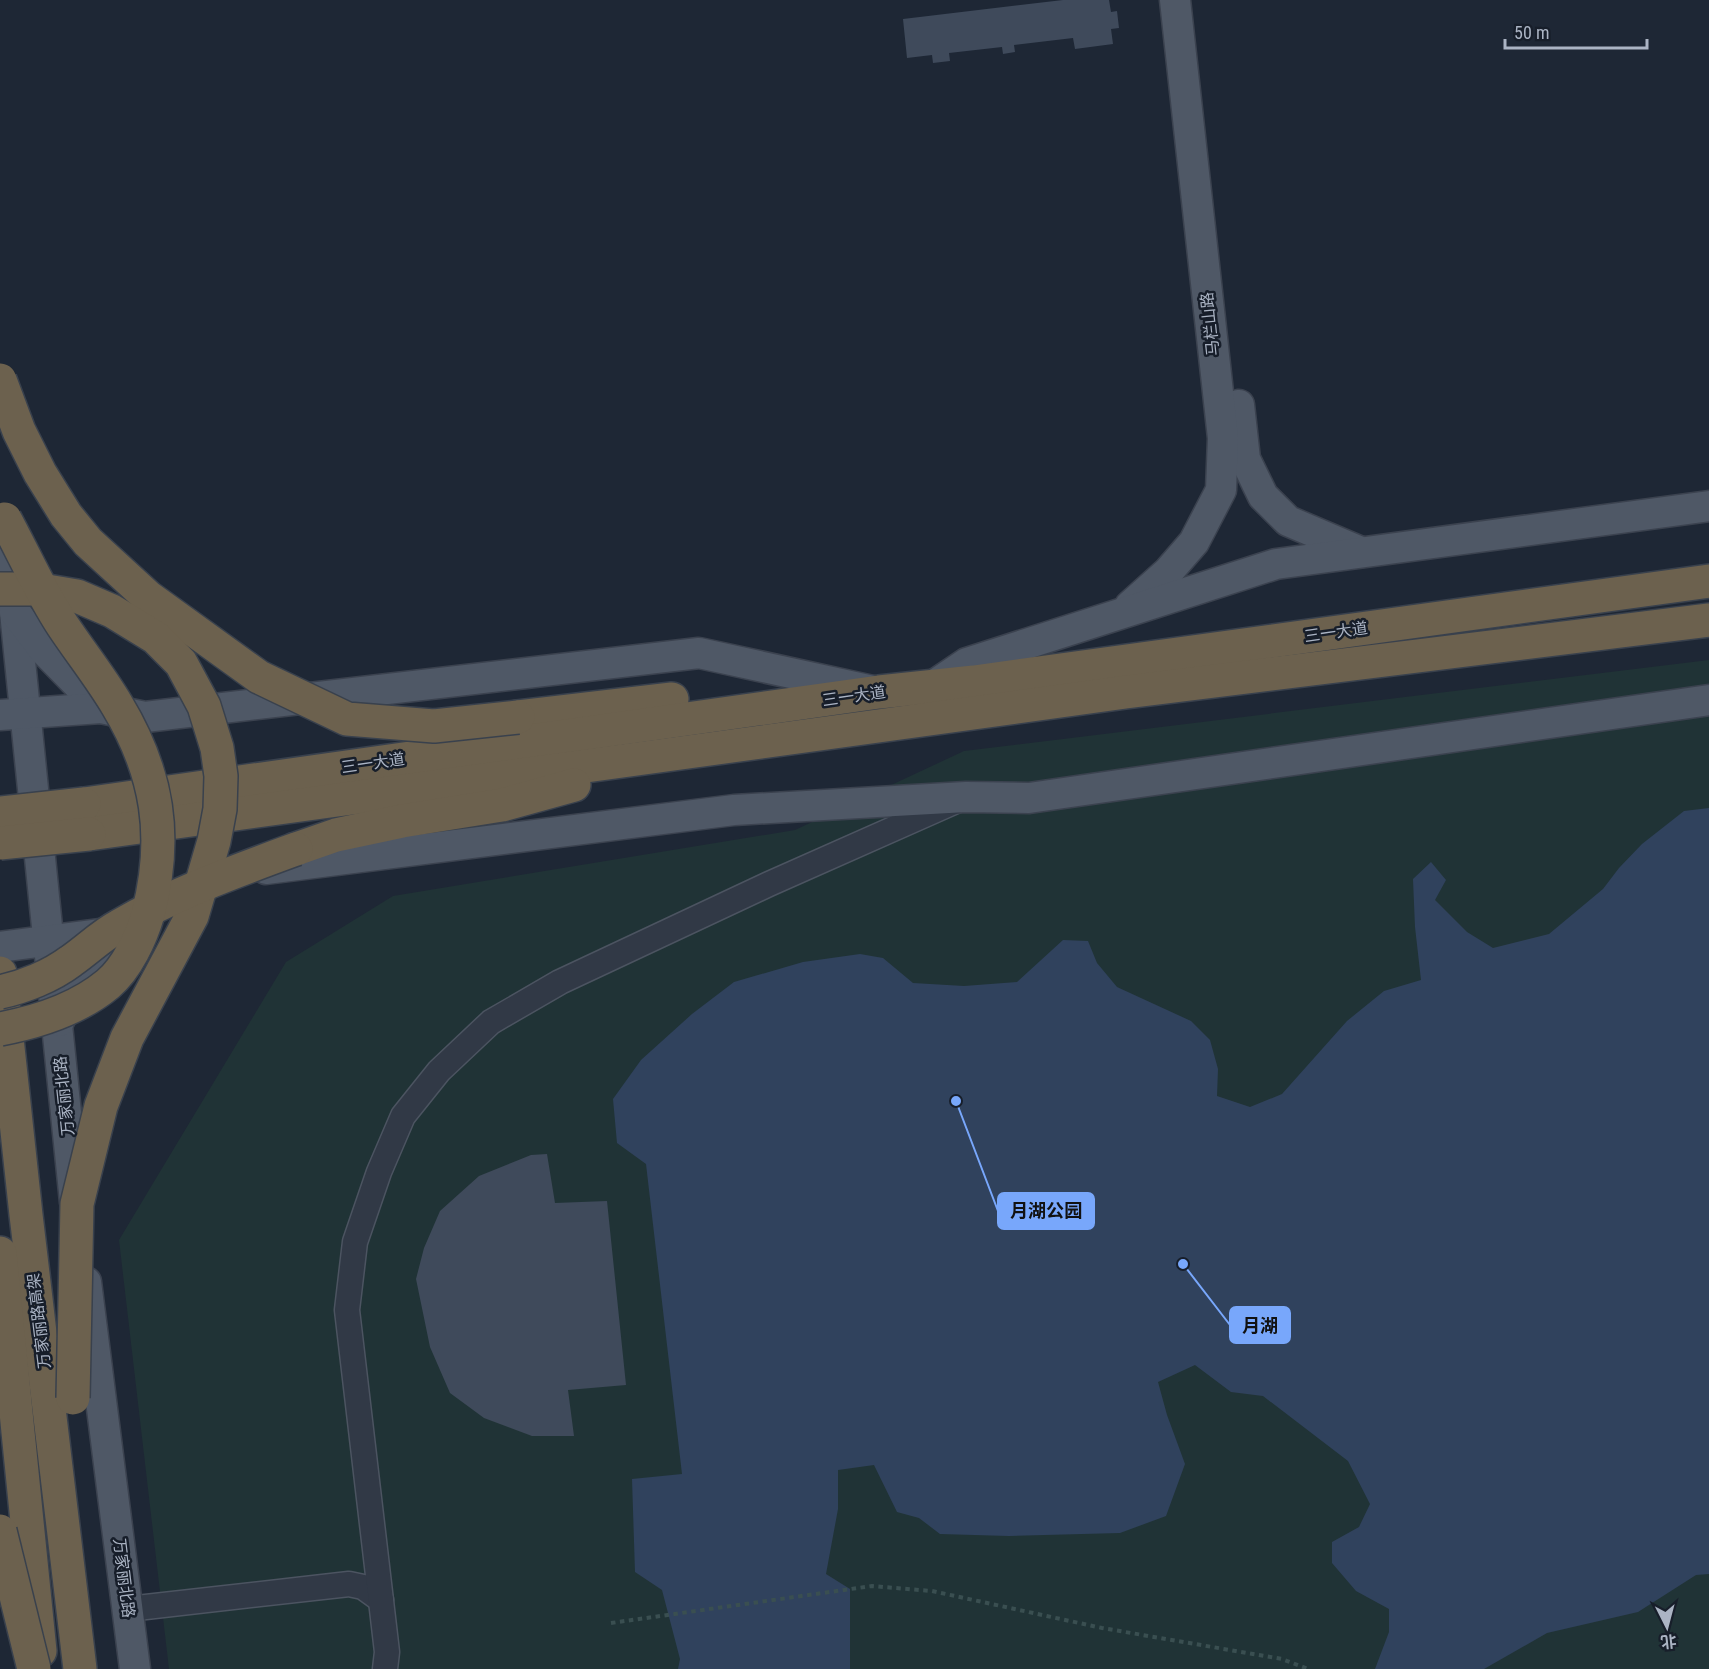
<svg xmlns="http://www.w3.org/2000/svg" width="1709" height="1669" font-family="'Roboto Condensed','Noto Sans SC',sans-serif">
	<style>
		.green { fill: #203336 }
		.water { fill: #30425d }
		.building { fill: #3f4a5b }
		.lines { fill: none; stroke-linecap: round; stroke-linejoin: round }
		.minor-casing { stroke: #4c5461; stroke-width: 27 }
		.major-casing { stroke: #3b424f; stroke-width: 33 }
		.highway-casing { stroke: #39414d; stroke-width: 36 }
		.path { stroke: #3a4f51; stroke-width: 4; stroke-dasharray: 4.5 4.5; stroke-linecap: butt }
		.minor { stroke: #313946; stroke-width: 24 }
		.major { stroke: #4f5866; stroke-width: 30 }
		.highway { stroke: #6c614e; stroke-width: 33 }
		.highway-bridge-casing { stroke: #39414d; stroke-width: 36; stroke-linecap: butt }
		.highway-bridge { stroke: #6c614e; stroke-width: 33 }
		.labels { text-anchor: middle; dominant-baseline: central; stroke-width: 5; stroke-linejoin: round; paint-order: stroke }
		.street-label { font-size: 16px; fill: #abb4c4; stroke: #171e2a }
		.leader { fill: none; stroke: #78a7fb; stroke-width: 2 }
		.callout-dot { fill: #78a7fb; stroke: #171e2a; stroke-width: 2 }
		.callout { fill: #78a7fb; stroke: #78a7fb; stroke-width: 2 }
		.callout-label { font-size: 18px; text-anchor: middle; font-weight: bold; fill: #111 }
	</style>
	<rect width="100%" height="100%" fill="#1e2735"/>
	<!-- green -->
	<path class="green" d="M1709,660V1669H169L119,1240L286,962L393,896L795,830L964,751Z"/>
	<!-- water -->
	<path class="water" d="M1709,808V1574L1696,1575L1638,1612L1547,1633L1484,1669H1375L1389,1632V1609L1356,1591L1332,1563V1542L1359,1527L1370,1504L1348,1461L1263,1396L1231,1392L1195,1365L1158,1382L1167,1415L1185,1464L1166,1516L1120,1533L1009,1536L940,1534L919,1518L897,1512L874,1465L838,1470V1509L826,1574L850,1589V1669H678L680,1659L662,1590L635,1572L632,1479L682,1474L646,1164L617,1143L613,1099L641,1060L692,1014L734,982L803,962L860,954L883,958L913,983L964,986L1017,982L1063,940L1088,941L1097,963L1117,987L1191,1021L1210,1040L1218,1069L1217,1096L1250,1107L1282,1094L1347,1021L1384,991L1421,980L1415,927L1413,879L1431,862L1446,880L1435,900L1467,932L1493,948L1549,934L1603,889L1619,868L1642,844L1684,811Z"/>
	<!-- building -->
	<g class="building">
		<path d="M1063,0H1109L1111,12L1117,11L1119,28L1111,29L1113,44L1075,49L1073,38L1014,45L1015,52L1003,54L1002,47L949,53L950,61L933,63L932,55L907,58L903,19Z"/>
		<path d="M547,1154L555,1203L607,1201L626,1385L568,1390L574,1436H532L484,1418L450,1393L430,1347L416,1279L424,1248L440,1211L479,1176L531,1155Z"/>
	</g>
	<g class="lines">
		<defs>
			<g id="minor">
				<path d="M128,1609L349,1584L363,1587L381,1600"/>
				<path d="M385,1669L387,1652L347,1310L355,1242L379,1172L403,1116L439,1071L491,1022L560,982L769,884L956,801"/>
			</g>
			<g id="major">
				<path d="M1239,405L1245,459L1263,496L1288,521L1361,552"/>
				<path d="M0,522L4,555L15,612L75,1202"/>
				<path d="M1130,606L1168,572L1194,542L1221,490L1223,438L1175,0"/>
				<path d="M15,612L45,651L101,708L145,717L699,653L873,691"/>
				<path d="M930,688L967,663L1276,564L1709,506"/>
				<path d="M0,715L101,708"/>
				<path d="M266,869L734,810L966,797L1029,798L1709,700"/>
				<path d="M0,947L115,932"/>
				<path d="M59,1021L89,958L105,942"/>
				<path d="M86,1282L135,1669"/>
			</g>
			<g id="highway">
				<path d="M518,717L672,699"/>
				<path d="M84,804L879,692L974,682L1709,581"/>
				<path d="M89,834L1126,692L1709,620"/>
				<path d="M296,849L336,835L402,821L502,805L574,785"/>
				<path d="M0,973L26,1215L80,1669"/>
				<path d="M0,1253L40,1651"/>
			</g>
		</defs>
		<!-- minor casing -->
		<use href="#minor" class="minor-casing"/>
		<!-- major casing -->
		<use href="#major" class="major-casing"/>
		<!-- highway casing -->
		<use href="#highway" class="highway-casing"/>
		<!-- path -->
		<path class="path" d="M611,1623L872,1586L932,1591L1102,1628L1282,1659L1308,1669"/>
		<!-- minor -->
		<use href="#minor" class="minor"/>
		<!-- major -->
		<use href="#major" class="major"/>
		<!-- highway -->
		<use href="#highway" class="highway"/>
		<defs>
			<g id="highway-bridge">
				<path d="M0,380L19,431L40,473L66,515L88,542L148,597L259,677L347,719L434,726L518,717"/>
				<path d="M0,589H35L77,596L112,611L156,638L181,663L204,706L217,748L221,776L220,809L214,841L192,916L127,1038L101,1106L77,1204L73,1398"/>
				<path d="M0,813L84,804"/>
				<path d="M0,843L89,834"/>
				<path d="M0,992C24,987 51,976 71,961C87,950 102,935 119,926C175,893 236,871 296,849"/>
				<path d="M0,1029C37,1022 78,1009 108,984C127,968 141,938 148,914C168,837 158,773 117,705C101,678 81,653 63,626C41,593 24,554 5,519"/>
				<path d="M0,1531L34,1669"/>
			</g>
		</defs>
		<!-- highway-bridge casing -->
		<use href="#highway-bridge" class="highway-bridge-casing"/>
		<!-- highway-bridge -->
		<use href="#highway-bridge" class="highway-bridge"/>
	</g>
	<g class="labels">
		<!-- street labels -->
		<g class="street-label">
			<text transform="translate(1210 324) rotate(-96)">马栏山路</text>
			<text transform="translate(1336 632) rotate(-8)">三一大道</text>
			<text transform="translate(854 696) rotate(-8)">三一大道</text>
			<text transform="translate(373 763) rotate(-8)">三一大道</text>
			<text transform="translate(64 1096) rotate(-96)">万家丽北路</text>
			<text transform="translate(39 1321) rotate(-97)">万家丽路高架</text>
			<text transform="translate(124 1578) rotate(83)">万家丽北路</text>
		</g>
	</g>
	<!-- callouts -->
	<path class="leader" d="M956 1101L998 1211M1183 1264L1230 1325"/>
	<g class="callout-dot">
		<circle cx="956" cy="1101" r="6"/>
		<circle cx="1183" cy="1264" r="6"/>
	</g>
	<g class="callout">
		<rect x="998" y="1193" width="96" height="36" rx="6"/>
		<rect x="1230" y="1307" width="60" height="36" rx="6"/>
	</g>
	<g class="callout-label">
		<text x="1046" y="1217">月湖公园</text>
		<text x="1260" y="1332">月湖</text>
	</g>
	<!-- north arrow -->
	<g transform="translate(1667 1627) rotate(174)" stroke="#171e2a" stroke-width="4.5" paint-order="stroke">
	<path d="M0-4.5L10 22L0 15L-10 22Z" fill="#abb4c4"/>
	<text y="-9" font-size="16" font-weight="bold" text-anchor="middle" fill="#abb4c4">北</text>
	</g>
	<!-- scale -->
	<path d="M1505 39v9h142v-9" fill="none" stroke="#abb4c4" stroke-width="3"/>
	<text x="1514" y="39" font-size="18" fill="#abb4c4" stroke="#171e2a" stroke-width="4.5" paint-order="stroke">50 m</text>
</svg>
